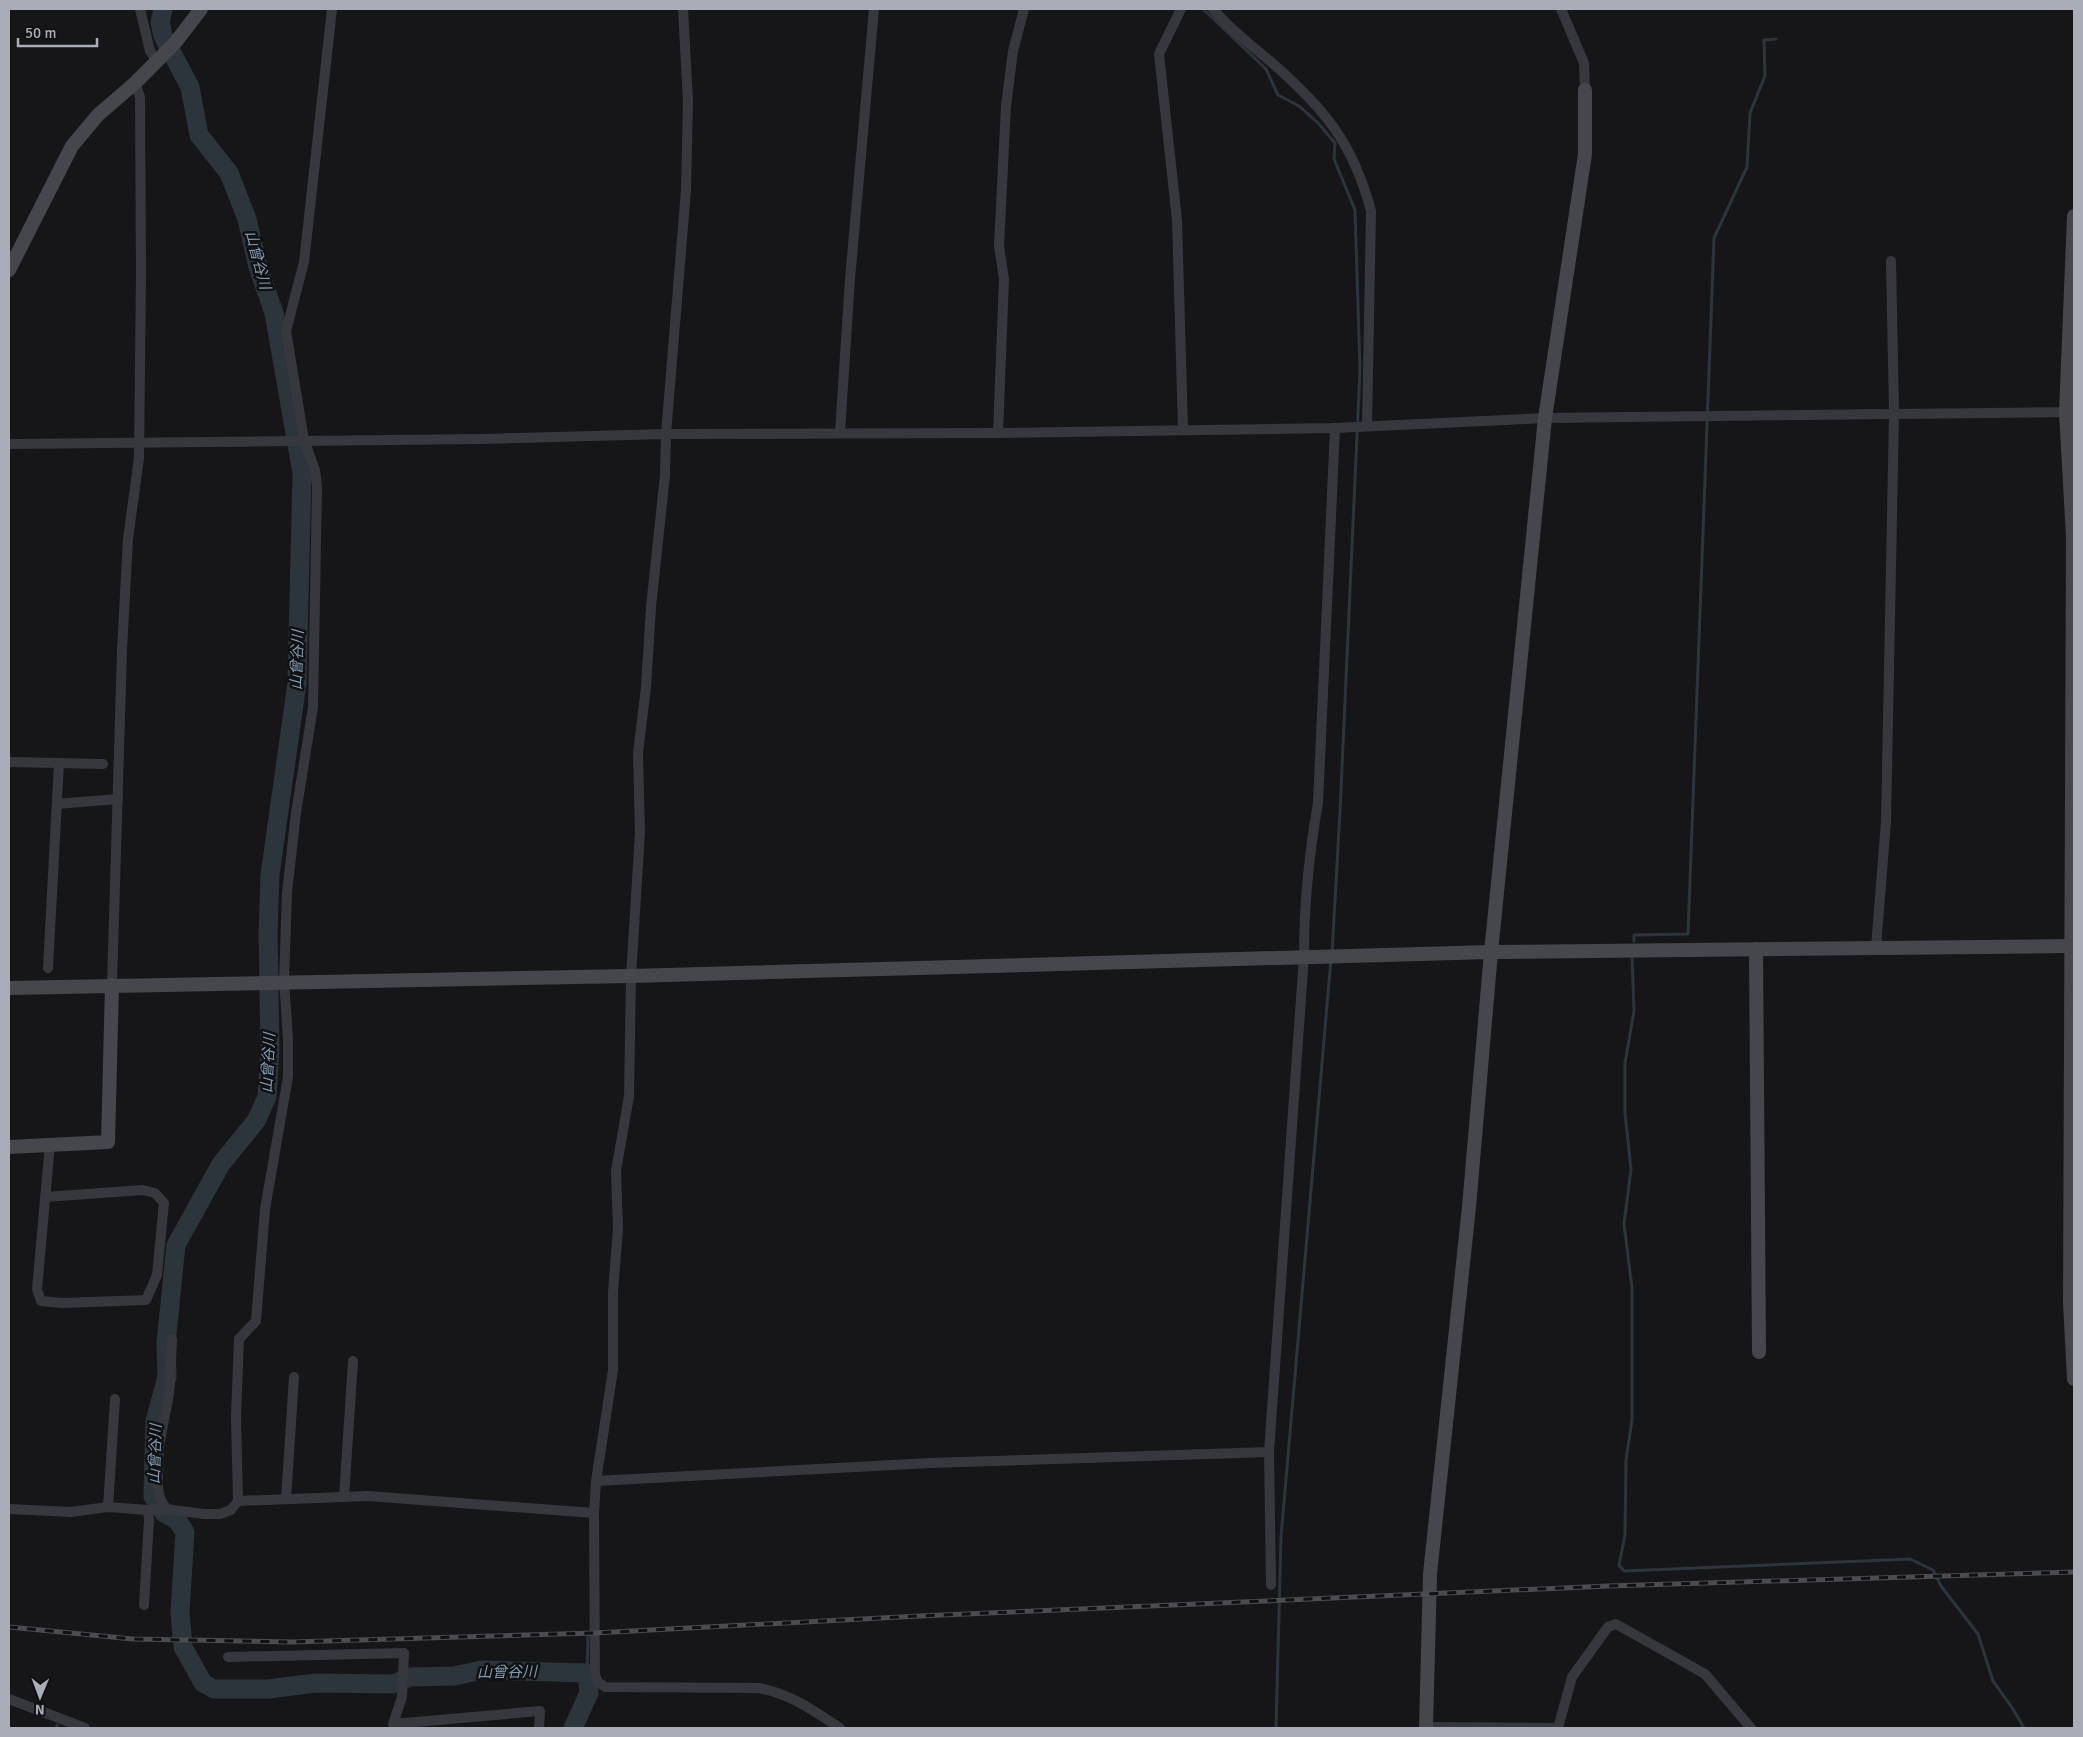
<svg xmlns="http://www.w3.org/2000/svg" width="2083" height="1737" font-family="Signika,'Noto Sans JP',sans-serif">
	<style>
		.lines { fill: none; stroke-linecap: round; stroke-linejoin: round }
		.stream { stroke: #2c353c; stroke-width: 3 }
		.river { stroke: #2c353c; stroke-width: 19 }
		.street { stroke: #37383d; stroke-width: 10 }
		.secondary { stroke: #45474d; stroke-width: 14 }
		.rail-casing { stroke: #4a4c52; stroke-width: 5 }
		.rail { stroke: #111113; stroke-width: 3; stroke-dasharray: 9; stroke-linecap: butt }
		.labels { text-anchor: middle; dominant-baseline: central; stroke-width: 5; stroke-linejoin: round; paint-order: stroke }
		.water-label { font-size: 15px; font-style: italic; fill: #7f9bb3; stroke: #111113 }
	</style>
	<rect width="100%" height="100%" fill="#161618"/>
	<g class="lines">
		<!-- stream -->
		<g class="stream">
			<path d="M1203,9L1266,69L1278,95L1299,106L1318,123L1335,143L1334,159L1355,210L1360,369L1340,812L1332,953"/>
			<path d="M1634,941V935L1688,934L1714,238L1747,167L1750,113L1765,76L1764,40L1776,39"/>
			<path d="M1632,958L1634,1011L1625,1063V1113L1631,1169L1624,1224L1632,1288V1420L1626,1460L1625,1535L1619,1565L1624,1571L1910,1559L1933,1570L1941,1586L1978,1634L1993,1681L2013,1709L2024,1728"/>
			<path d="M587,1673L588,1636"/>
			<path d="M57,1728V1725"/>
			<path d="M1276,1728L1281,1537L1331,959"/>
		</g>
		<!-- river -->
		<path class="river" d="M163,9L160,22L163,36L190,87L199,135L229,173L247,219L258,267L274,313L302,473L297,683L270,875L268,933L270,1048L267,1097L256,1121L221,1164L176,1245L166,1343L167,1377L155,1421L153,1496L164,1513L177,1520L185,1532L180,1612L183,1647L203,1683L214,1689H268L316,1683L393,1684L410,1677L454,1676L482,1670L587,1673L589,1693L573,1728"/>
		<!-- street -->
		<g class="street">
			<path d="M140,9L150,51L157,61"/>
			<path d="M683,9L688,101L686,190L666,434L665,475L651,607L646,687L638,753L640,833L631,976L629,1096L616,1171L618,1228L613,1292V1370L596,1481L594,1513L595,1675L598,1682L605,1687L759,1688C793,1695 812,1710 840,1728"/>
			<path d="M1181,9L1159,54L1177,220L1183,429"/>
			<path d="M1213,9C1229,28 1250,45 1270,61C1323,107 1353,142 1371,211L1367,426"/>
			<path d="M1561,9L1584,63L1585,90"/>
			<path d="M840,432L850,279L874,9"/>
			<path d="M998,433L1004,279L999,246L1006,106L1013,51L1024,9"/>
			<path d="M9,444L480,439L666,434L998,433L1335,428L1545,418L2074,412"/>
			<path d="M9,762L103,764"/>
			<path d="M57,804L118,799"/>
			<path d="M1876,947L1886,822L1894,413L1891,261"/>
			<path d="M48,968L59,763"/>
			<path d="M112,985L122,650L128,539L139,458L141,272L140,97L135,83"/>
			<path d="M45,1197L143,1190L155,1193L164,1203L157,1275L146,1300L62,1303L41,1301L37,1289L50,1144"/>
			<path d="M596,1481L930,1463L1269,1452"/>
			<path d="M344,1497L353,1361"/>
			<path d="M286,1499L294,1377"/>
			<path d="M238,1501L368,1496L594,1513"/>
			<path d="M108,1507L115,1399"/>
			<path d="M9,1509L71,1512L108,1507L147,1510L165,1509L204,1514H220L231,1510L238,1501L236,1416L239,1339L256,1321L265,1209L288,1077V1038L284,981L287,892L296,813L313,707L317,487L315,470L304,440L286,331L304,262L332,9"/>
			<path d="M165,1509C147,1478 164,1426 169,1394C171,1375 171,1357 172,1339"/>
			<path d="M1271,1585L1269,1452L1304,956C1304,904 1309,854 1318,803L1335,428"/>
			<path d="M144,1605L149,1520L148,1510"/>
			<path d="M228,1657L404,1653L402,1697L393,1724L540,1711L539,1728"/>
			<path d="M9,1699L85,1728"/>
			<path d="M1426,1727L1558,1728"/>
			<path d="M1558,1728L1572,1677L1608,1627L1616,1624L1705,1674L1751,1728"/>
		</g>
		<!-- secondary -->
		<g class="secondary">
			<path d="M2074,216L2066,413L2073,536L2070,1302L2074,1379"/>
			<path d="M9,270L72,146L98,115L135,83L175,43L201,9"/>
			<path d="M1756,949L1759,1352"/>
			<path d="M9,988L631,976L1491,952L2074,946"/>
			<path d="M9,1147L108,1142L112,985"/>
			<path d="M1426,1728L1430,1574L1469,1207L1491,952L1545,418L1585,154V90"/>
		</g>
		<defs>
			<path id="rail" d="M9,1627L133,1639L292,1642L594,1633L919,1616L1608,1586L2074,1572"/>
		</defs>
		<!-- rail casing -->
		<use href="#rail" class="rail-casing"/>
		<!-- rail -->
		<use href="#rail" class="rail"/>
	</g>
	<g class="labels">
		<!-- water labels -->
		<g class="water-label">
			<text transform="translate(258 260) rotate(75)">山曾谷川</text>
			<text transform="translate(297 660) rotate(-88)">山曾谷川</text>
			<text transform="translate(268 1063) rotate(-87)">山曾谷川</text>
			<text transform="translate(155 1454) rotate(-88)">山曾谷川</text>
			<text transform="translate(507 1672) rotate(-1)">山曾谷川</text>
		</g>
	</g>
	<!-- border -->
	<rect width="2083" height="1737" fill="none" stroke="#a8adb8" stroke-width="20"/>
	<!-- north arrow -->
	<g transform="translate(40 1697) rotate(181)" stroke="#111113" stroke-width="4" paint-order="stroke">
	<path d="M0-4L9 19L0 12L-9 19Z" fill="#a8adb8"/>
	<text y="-8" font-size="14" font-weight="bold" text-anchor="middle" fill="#a8adb8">N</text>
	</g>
	<!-- scale -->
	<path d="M18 38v8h79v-8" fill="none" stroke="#a8adb8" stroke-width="2.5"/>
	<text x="25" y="38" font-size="15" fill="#a8adb8" stroke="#111113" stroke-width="4" paint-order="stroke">50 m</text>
</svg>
